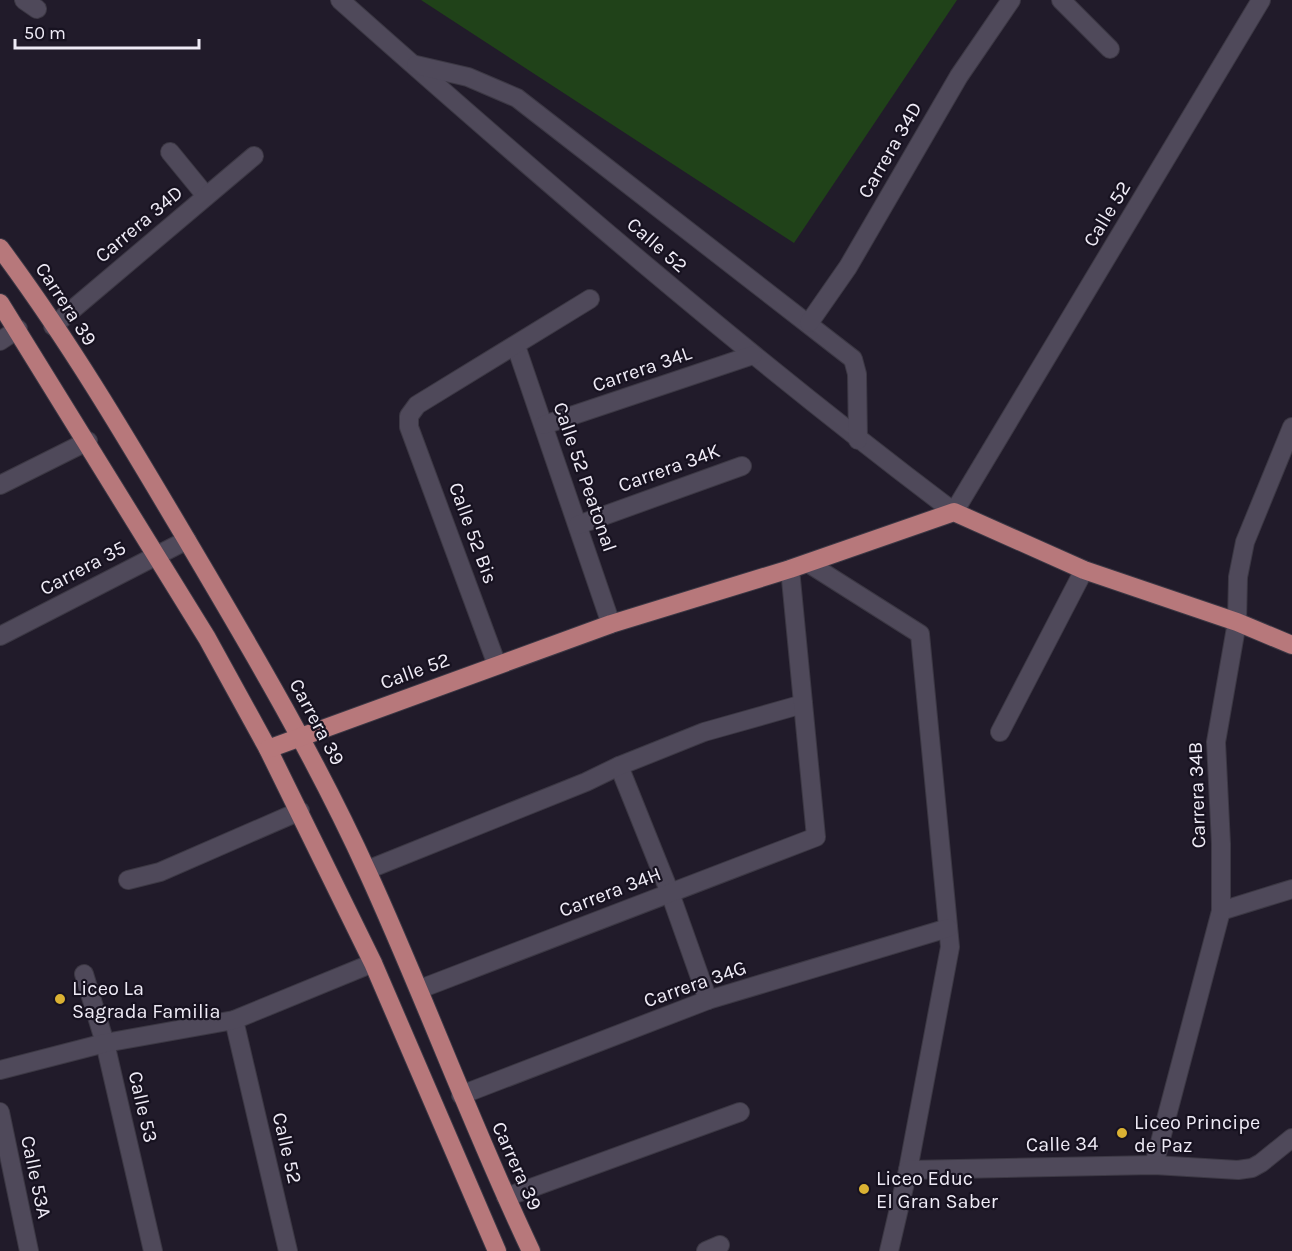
<svg xmlns="http://www.w3.org/2000/svg" width="1292" height="1251" font-family="Karla,sans-serif">
	<style>
		.green { fill: #204219 }
		.lines { fill: none; stroke-linecap: round; stroke-linejoin: round }
		.minor-casing { stroke: #3c3844; stroke-width: 20 }
		.major-casing { stroke: #3c3844; stroke-width: 20 }
		.minor { stroke: #4f495a; stroke-width: 18 }
		.major { stroke: #b7787b; stroke-width: 18 }
		.poi-dot { fill: #dbb233; stroke: #171220; stroke-width: 2 }
		.labels { text-anchor: middle; dominant-baseline: central; stroke-width: 4.5; stroke-linejoin: round; paint-order: stroke }
		.street-label { font-size: 20px; fill: #efebf6; stroke: #171220 }
		.poi-label { font-size: 20px; fill: #efebf6; stroke: #171220; text-anchor: start }
	</style>
	<rect width="100%" height="100%" fill="#211b2a"/>
	<!-- green -->
	<path class="green" d="M421,0H957L794,243Z"/>
	<g class="lines">
		<defs>
			<g id="minor">
				<path d="M24,0L37,9"/>
				<path d="M340,0C539,177 741,351 954,512L1261,0"/>
				<path d="M1061,0L1110,49"/>
				<path d="M416,65L468,77L517,98L853,359L857,374L858,440"/>
				<path d="M170,152L206,196"/>
				<path d="M809,323L848,267L959,76L1011,0"/>
				<path d="M53,326L254,156"/>
				<path d="M0,341L18,329"/>
				<path d="M516,346L611,624"/>
				<path d="M544,425L753,355"/>
				<path d="M0,485L88,441"/>
				<path d="M578,525L742,466"/>
				<path d="M808,563L920,634L950,947L908,1170L889,1251"/>
				<path d="M0,636L187,540"/>
				<path d="M497,665L409,427V416L417,405L590,299"/>
				<path d="M1000,732L1084,570"/>
				<path d="M619,766L670,893L708,1000"/>
				<path d="M367,870L586,782L619,766L704,732L803,704"/>
				<path d="M128,880L160,872L300,811"/>
				<path d="M1221,911L1292,889"/>
				<path d="M84,974L105,1043L153,1251"/>
				<path d="M420,989L816,837L790,569"/>
				<path d="M234,1020L288,1251"/>
				<path d="M0,1070L105,1043L234,1020L373,963"/>
				<path d="M461,1095L708,1000L948,928"/>
				<path d="M0,1112L29,1251"/>
				<path d="M1154,1165L1221,911V844L1216,742L1237,622L1238,577L1245,542L1292,427"/>
				<path d="M908,1170L1154,1165L1238,1170L1252,1168L1261,1163L1292,1138"/>
				<path d="M506,1197L740,1112"/>
				<path d="M706,1251L720,1245"/>
			</g>
			<g id="major">
				<path d="M0,248C68,339 127,439 185,537C250,647 315,756 368,873C425,998 472,1127 531,1251"/>
				<path d="M0,303L207,638L268,749L373,963L497,1251"/>
				<path d="M268,749L611,624L790,569L954,512L1084,570L1237,622L1292,645"/>
			</g>
		</defs>
		<!-- minor casing -->
		<use href="#minor" class="minor-casing"/>
		<!-- major casing -->
		<use href="#major" class="major-casing"/>
		<!-- minor -->
		<use href="#minor" class="minor"/>
		<!-- major -->
		<use href="#major" class="major"/>
	</g>
	<!-- markers -->
	<g class="poi-dot">
		<circle cx="60" cy="999" r="6"/>
		<circle cx="1122" cy="1133" r="6"/>
		<circle cx="864" cy="1189" r="6"/>
	</g>
	<g class="labels">
		<!-- street labels -->
		<g class="street-label">
			<text transform="translate(890 150) rotate(-60)">Carrera 34D</text>
			<text transform="translate(1107 214) rotate(-59)">Calle 52</text>
			<text transform="translate(139 224) rotate(-40)">Carrera 34D</text>
			<text transform="translate(657 245) rotate(41)">Calle 52</text>
			<text transform="translate(66 304) rotate(57)">Carrera 39</text>
			<text transform="translate(642 369) rotate(-19)">Carrera 34L</text>
			<text transform="translate(669 468) rotate(-20)">Carrera 34K</text>
			<text transform="translate(585 477) rotate(71)">Calle 52 Peatonal</text>
			<text transform="translate(473 533) rotate(70)">Calle 52 Bis</text>
			<text transform="translate(83 568) rotate(-28)">Carrera 35</text>
			<text transform="translate(415 671) rotate(-20)">Calle 52</text>
			<text transform="translate(317 722) rotate(62)">Carrera 39</text>
			<text transform="translate(1197 795) rotate(-92)">Carrera 34B</text>
			<text transform="translate(610 892) rotate(-21)">Carrera 34H</text>
			<text transform="translate(695 984) rotate(-19)">Carrera 34G</text>
			<text transform="translate(143 1107) rotate(77)">Calle 53</text>
			<text transform="translate(1062 1144) rotate(-1)">Calle 34</text>
			<text transform="translate(287 1148) rotate(77)">Calle 52</text>
			<text transform="translate(517 1166) rotate(66)">Carrera 39</text>
			<text transform="translate(36 1177) rotate(78)">Calle 53A</text>
		</g>
		<!-- poi labels -->
		<g class="poi-label">
			<text x="72" y="988">Liceo La<tspan x="72" dy="23">Sagrada Familia</tspan></text>
			<text x="1134" y="1122">Liceo Principe<tspan x="1134" dy="23">de Paz</tspan></text>
			<text x="876" y="1178">Liceo Educ<tspan x="876" dy="23">El Gran Saber</tspan></text>
		</g>
	</g>
	<!-- scale -->
	<path d="M15 39v9h184v-9" fill="none" stroke="#efebf6" stroke-width="3"/>
	<text x="24" y="39" font-size="18" fill="#efebf6" stroke="#171220" stroke-width="4.5" paint-order="stroke">50 m</text>
</svg>
